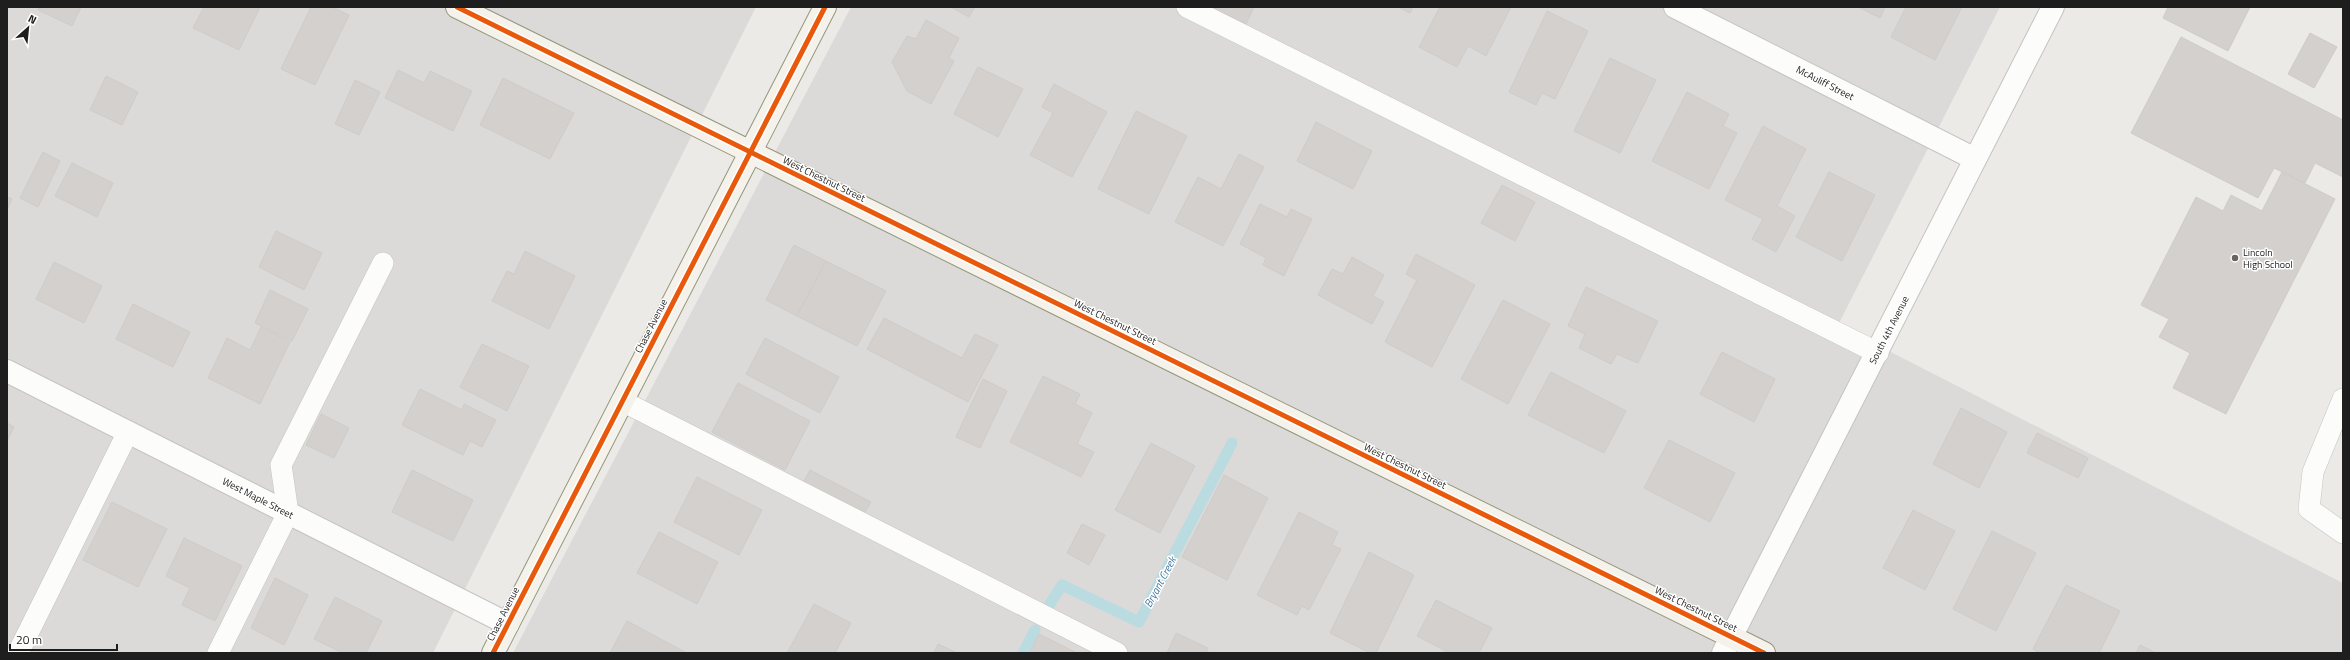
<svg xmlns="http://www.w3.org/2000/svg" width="2350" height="660" font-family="'Titillium Web',sans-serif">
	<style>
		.residential { fill: #dbdad8 }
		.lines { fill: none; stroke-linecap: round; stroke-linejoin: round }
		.stream { stroke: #badbe0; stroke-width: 11 }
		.building { fill: #d3d0ce; stroke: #cfcbc8 }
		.lane-casing { stroke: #c5c4c3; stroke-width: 22 }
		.street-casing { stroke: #c5c4c3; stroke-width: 24 }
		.secondary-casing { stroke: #96967e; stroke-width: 24 }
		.lane { stroke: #fcfcfb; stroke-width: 21 }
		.street { stroke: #fcfcfb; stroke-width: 22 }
		.secondary { stroke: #f4f2ea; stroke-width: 22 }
		.cycleway-casing { stroke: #fff; stroke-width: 8 }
		.cycleway { stroke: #e8590c; stroke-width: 5 }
		.poi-dot { fill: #666564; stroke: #fff; stroke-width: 1.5 }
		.labels { text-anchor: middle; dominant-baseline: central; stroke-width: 3; stroke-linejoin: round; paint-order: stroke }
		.street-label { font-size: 10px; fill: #1e1e1e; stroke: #fff }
		.poi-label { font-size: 10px; fill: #1e1e1e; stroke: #fff; text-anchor: start }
		.water-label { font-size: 11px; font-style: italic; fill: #45779d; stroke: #fff }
	</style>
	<rect width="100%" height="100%" fill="#eceae7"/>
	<!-- residential -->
	<g class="residential">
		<path d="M7,7H756L433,653H7Z"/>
		<path d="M851,7H2000L1838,325L2343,583V653H513Z"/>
	</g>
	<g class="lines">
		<!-- stream -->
		<g class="stream">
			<path d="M1048,607L1062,585L1139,622L1232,443"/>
			<path d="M1023,653L1035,630"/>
		</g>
	</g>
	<!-- building -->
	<g class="building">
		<path d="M40,7H81L72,26L38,10Z"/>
		<path d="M204,7H260L239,50L193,28Z"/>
		<path d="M311,7H332L349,15L315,85L281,69Z"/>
		<path d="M951,7H975L969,17Z"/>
		<path d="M1215,7H1254L1246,24L1214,9Z"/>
		<path d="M1398,7H1413L1410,13Z"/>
		<path d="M1440,7H1511L1486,56L1468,46L1457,67L1419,47Z"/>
		<path d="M1858,7H1885L1880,18Z"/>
		<path d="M1906,7H1962L1935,60L1891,37Z"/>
		<path d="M2168,7H2250L2228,51L2163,18Z"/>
		<path d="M1547,11L1588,31L1555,99L1542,93L1536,105L1509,92Z"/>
		<path d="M926,20L959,38L949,58L954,61L931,104L907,91L892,62L907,36L916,39Z"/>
		<path d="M2310,33L2337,47L2314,88L2288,74Z"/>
		<path d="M2181,37L2343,120V177L2315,163L2305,183L2274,168L2258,198L2131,133Z"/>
		<path d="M1610,58L1656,80L1620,153L1574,131Z"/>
		<path d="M978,67L1023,89L998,137L954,114Z"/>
		<path d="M398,70L424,83L430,71L472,91L453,131L385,98Z"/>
		<path d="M106,76L138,92L122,125L90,110Z"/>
		<path d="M503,78L574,113L550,159L480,125Z"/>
		<path d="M355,80L380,92L359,135L335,124Z"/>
		<path d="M1054,84L1107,112L1072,177L1030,155L1053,113L1042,107Z"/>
		<path d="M1687,92L1729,114L1723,126L1737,133L1709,189L1652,161Z"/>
		<path d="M1136,111L1187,136L1149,214L1098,189Z"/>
		<path d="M1316,122L1372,151L1353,189L1297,161Z"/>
		<path d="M1763,126L1806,149L1777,206L1795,216L1776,252L1752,239L1763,219L1725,200Z"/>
		<path d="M43,152L60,161L38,207L20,198Z"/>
		<path d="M1239,154L1264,167L1223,246L1175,222L1198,177L1221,189Z"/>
		<path d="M72,163L113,183L97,217L55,196Z"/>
		<path d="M1829,172L1875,195L1842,261L1796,237Z"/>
		<path d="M2282,172L2335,199L2226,414L2173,388L2190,353L2159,337L2169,319L2141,305L2196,197L2223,211L2231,195L2262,211Z"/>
		<path d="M1502,185L1535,202L1515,241L1481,223Z"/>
		<path d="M7,197L12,199L7,210Z"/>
		<path d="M1260,204L1287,217L1291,209L1312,219L1284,276L1263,265L1266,258L1240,244Z"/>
		<path d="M276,231L322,253L304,290L259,267Z"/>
		<path d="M794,245L826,261L797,316L766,300Z"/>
		<path d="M525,251L575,276L549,329L492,301L507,271L514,274Z"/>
		<path d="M1416,254L1475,285L1432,367L1385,342L1417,280L1406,274Z"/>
		<path d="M1352,257L1384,275L1373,296L1384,302L1372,324L1318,295L1332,269L1343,274Z"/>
		<path d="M826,261L886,291L857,346L797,316Z"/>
		<path d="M54,262L102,286L84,323L36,299Z"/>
		<path d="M1586,287L1658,321L1638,363L1617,354L1611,364L1579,348L1585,334L1568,326Z"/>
		<path d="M270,290L308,309L292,341L255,323Z"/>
		<path d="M1503,300L1550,324L1508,404L1461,379Z"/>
		<path d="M133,304L190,332L173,367L116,339Z"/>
		<path d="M884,318L962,358L975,334L998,345L968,402L867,349Z"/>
		<path d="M261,327L290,342L260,404L208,378L227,338L250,350Z"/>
		<path d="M765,338L839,377L820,413L746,374Z"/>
		<path d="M482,344L529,366L507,411L460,387Z"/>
		<path d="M1722,352L1775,379L1754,422L1700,394Z"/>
		<path d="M1551,372L1626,411L1604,453L1528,415Z"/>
		<path d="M1043,376L1080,394L1075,404L1092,413L1077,444L1094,452L1081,477L1010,442Z"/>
		<path d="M983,379L1007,391L980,448L956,437Z"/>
		<path d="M738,383L810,421L785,470L712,432Z"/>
		<path d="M420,389L462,410L464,404L496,420L482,447L470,441L463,455L402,425Z"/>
		<path d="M1961,408L2007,432L1979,488L1933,464Z"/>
		<path d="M321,414L349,428L334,458L306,445Z"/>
		<path d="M7,423L14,427L7,441Z"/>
		<path d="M2037,433L2088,458L2078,478L2027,453Z"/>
		<path d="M1669,440L1735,473L1710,522L1644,488Z"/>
		<path d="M1151,443L1195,466L1160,533L1115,510Z"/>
		<path d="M412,470L473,500L453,541L392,512Z"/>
		<path d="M810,470L871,502L862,517L802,485Z"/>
		<path d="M1224,475L1268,498L1227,580L1182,557Z"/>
		<path d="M697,477L762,510L739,555L674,522Z"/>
		<path d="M112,502L167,529L138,587L83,560Z"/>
		<path d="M1913,510L1955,531L1925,590L1883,568Z"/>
		<path d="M1299,512L1338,532L1332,545L1341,549L1309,610L1302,606L1297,615L1257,595Z"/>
		<path d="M1082,524L1105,535L1089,565L1067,553Z"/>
		<path d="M1992,531L2036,553L1996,631L1953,609Z"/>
		<path d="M659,532L718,562L697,604L637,573Z"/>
		<path d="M184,538L242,566L215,621L182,605L190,588L166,576Z"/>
		<path d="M1369,552L1414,575L1376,653H1370L1330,633Z"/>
		<path d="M275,578L308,595L284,645L251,628Z"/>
		<path d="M2066,585L2120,611L2099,653H2040L2033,649Z"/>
		<path d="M335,597L382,621L366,653H343L314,639Z"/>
		<path d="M1436,600L1492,628L1479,653H1445L1446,651L1417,636Z"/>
		<path d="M814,604L851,623L835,653H787Z"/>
		<path d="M627,621L685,652L684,653H610Z"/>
		<path d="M1176,633L1208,648L1206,653H1167Z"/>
		<path d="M1039,634L1075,652L1074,653H1030Z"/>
		<path d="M938,644L957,653H934Z"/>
		<path d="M2140,645L2156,653H2136Z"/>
	</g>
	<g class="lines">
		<defs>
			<g id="lane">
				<path d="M1187,7L1878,353"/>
				<path d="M2343,399L2313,472L2309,509L2343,533"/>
				<path d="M622,401L1117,653"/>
				<path d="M18,653L128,432"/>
				<path d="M218,653L288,513L281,465L383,263"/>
			</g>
			<g id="street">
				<path d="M1675,7L1975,159"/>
				<path d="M7,371L508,624"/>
				<path d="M1723,653L2053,7"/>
			</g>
			<g id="secondary">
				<path d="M457,7L1764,653"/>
				<path d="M493,653L825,7"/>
			</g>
		</defs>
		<!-- lane casing -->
		<use href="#lane" class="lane-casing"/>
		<!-- street casing -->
		<use href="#street" class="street-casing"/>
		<!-- secondary casing -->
		<use href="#secondary" class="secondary-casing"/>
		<!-- lane -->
		<use href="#lane" class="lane"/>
		<!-- street -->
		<use href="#street" class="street"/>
		<!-- secondary -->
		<use href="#secondary" class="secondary"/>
		<defs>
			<g id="cycleway">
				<path d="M457,7L1764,653"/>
				<path d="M493,653L825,7"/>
			</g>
		</defs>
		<!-- cycleway casing -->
		<use href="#cycleway" class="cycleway-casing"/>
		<!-- cycleway -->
		<use href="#cycleway" class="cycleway"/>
	</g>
	<!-- markers -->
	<circle class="poi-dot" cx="2235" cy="258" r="4"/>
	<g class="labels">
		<!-- street labels -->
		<g class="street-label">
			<text transform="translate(1825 83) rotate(27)">McAuliff Street</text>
			<text transform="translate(824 179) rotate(26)">West Chestnut Street</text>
			<text transform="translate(1115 322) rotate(26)">West Chestnut Street</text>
			<text transform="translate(651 326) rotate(-63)">Chase Avenue</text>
			<text transform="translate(1889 330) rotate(-63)">South 4th Avenue</text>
			<text transform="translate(1405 466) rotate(26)">West Chestnut Street</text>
			<text transform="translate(258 498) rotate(27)">West Maple Street</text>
			<text transform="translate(1696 609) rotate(26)">West Chestnut Street</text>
			<text transform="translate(503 614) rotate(-63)">Chase Avenue</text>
		</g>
		<!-- poi labels -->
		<g class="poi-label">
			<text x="2243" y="252">Lincoln<tspan x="2243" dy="12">High School</tspan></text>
		</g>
		<!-- water labels -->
		<g class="water-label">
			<text transform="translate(1160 582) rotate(-62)">Bryant Creek</text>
		</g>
	</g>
	<!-- border -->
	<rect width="2350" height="660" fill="none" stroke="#1e1e1e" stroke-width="16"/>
	<!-- north arrow -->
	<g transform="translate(28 28) rotate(27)" stroke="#ffffff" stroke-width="3" paint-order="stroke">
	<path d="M0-3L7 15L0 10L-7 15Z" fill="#1e1e1e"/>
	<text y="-6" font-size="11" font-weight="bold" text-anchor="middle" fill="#1e1e1e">N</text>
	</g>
	<!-- scale -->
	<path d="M10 644v6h107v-6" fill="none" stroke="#1e1e1e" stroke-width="2"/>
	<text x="16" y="644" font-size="12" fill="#1e1e1e" stroke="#ffffff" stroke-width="3" paint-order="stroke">20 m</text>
</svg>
